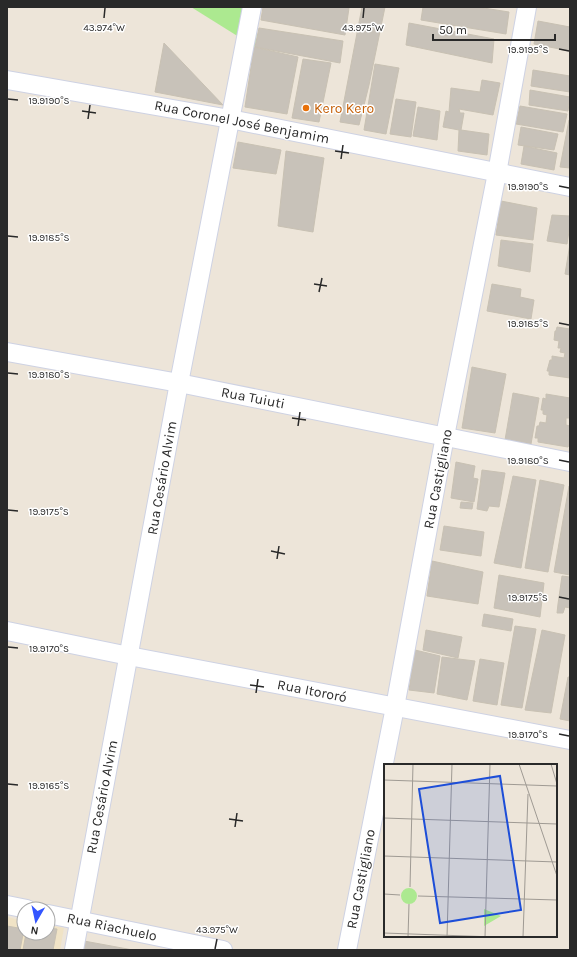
<svg xmlns="http://www.w3.org/2000/svg" width="577" height="957" font-family="Karla,sans-serif">
	<style>
		.education { fill: #f0e3c6 }
		.green { fill: #ace990 }
		.building { fill: #c8c2b9; stroke: #c8c1b3 }
		.lines { fill: none; stroke-linecap: round; stroke-linejoin: round }
		.minor-casing { stroke: #ced2e3; stroke-width: 20 }
		.minor { stroke: #fff; stroke-width: 18 }
		.ticks { fill: none; stroke: #292929; stroke-width: 1.5 }
		.food-dot { fill: #e8710a; stroke: #fff; stroke-width: 1.5 }
		.labels { text-anchor: middle; dominant-baseline: central; stroke-width: 3; stroke-linejoin: round; paint-order: stroke }
		.food-label { font-size: 14px; fill: #c56008; stroke: #fff; text-anchor: start }
		.street-label { font-size: 14px; fill: #292929; stroke: #fff }
		.inset-road { fill: none; stroke: #9f9a93; stroke-width: 1 }
		.view { fill: #1d4ed8; fill-opacity: 0.15; stroke: #1d4ed8; stroke-width: 2 }
		.inset-edge { fill: none; stroke: #292929; stroke-width: 2 }
		.ticks-label { font-size: 10px; text-anchor: middle; fill: #292929; stroke: #fff; stroke-width: 3; stroke-linejoin: round; paint-order: stroke }
	</style>
	<rect width="100%" height="100%" fill="#ede5d9"/>
	<!-- education -->
	<path class="education" d="M7,917L24,921V933H48V925L64,928L60,950H7Z"/>
	<!-- green -->
	<path class="green" d="M191,7H260L255,47Z"/>
	<!-- building -->
	<g class="building">
		<path d="M263,7H344L349,8L345,35L261,20Z"/>
		<path d="M362,7H385L369,85L359,125L340,122Z"/>
		<path d="M423,7H477L509,12L506,34L421,20Z"/>
		<path d="M538,21L570,27V51L534,44Z"/>
		<path d="M409,23L494,39L492,63L406,45Z"/>
		<path d="M259,28L343,41L340,63L255,47Z"/>
		<path d="M164,43L223,105L155,92Z"/>
		<path d="M254,47L298,57L287,114L245,107Z"/>
		<path d="M303,59L331,63L319,122L292,118Z"/>
		<path d="M375,64L399,68L386,134L364,130Z"/>
		<path d="M533,70L570,76V92L531,86Z"/>
		<path d="M482,80L500,83L493,115L459,109L460,113H464L461,130L489,134L487,155L458,151L459,130L443,127L446,111L449,112L451,88L480,92Z"/>
		<path d="M530,90L570,97L568,111L529,105Z"/>
		<path d="M396,99L416,102L411,137L390,134Z"/>
		<path d="M520,106L567,114L563,132L516,124Z"/>
		<path d="M418,107L440,111L437,140L413,136Z"/>
		<path d="M569,120L570,121V168L560,167Z"/>
		<path d="M521,127L558,134L554,150L518,145Z"/>
		<path d="M238,142L281,150L276,174L233,168Z"/>
		<path d="M524,146L557,153L554,170L521,164Z"/>
		<path d="M286,151L324,158L313,232L278,226Z"/>
		<path d="M501,201L537,208L533,240L496,235Z"/>
		<path d="M552,215L570,216V225L567,244L547,241Z"/>
		<path d="M501,240L533,244L530,272L498,266Z"/>
		<path d="M570,244V275L565,274Z"/>
		<path d="M492,284L521,289L520,297L534,300L531,319L487,311Z"/>
		<path d="M557,327L570,329V378L549,375V371H547L550,360H552V356L564,358L565,353L560,352L561,348H558L559,341L554,340L555,331H556Z"/>
		<path d="M472,367L506,374L495,433L462,428Z"/>
		<path d="M513,393L539,398L531,444L505,440Z"/>
		<path d="M546,394L570,398V418H566V425L570,426V443L568,447L538,442V438H535L537,426H539L540,422L546,423L547,415L543,414V410H541L543,398L546,399Z"/>
		<path d="M456,462L475,466L473,478L478,479L474,502L451,498Z"/>
		<path d="M482,470L505,473L499,507L489,506L487,511L477,509Z"/>
		<path d="M513,476L536,480L521,568L494,563Z"/>
		<path d="M540,480L564,485L548,572L525,568Z"/>
		<path d="M569,486H570V575L554,572Z"/>
		<path d="M461,502L473,503L472,509L460,508Z"/>
		<path d="M444,526L484,532L481,556L440,550Z"/>
		<path d="M432,561L483,572L478,604L427,596Z"/>
		<path d="M499,575L544,583L540,617L494,608Z"/>
		<path d="M562,576L570,577V608L565,607L563,613H557L558,604Z"/>
		<path d="M484,614L513,619L511,631L482,626Z"/>
		<path d="M515,626L536,629L522,708L501,705Z"/>
		<path d="M426,630L462,637L458,658L423,650Z"/>
		<path d="M542,630L565,635L551,713L525,710Z"/>
		<path d="M415,650L440,656L434,693L409,690Z"/>
		<path d="M442,657L475,661L467,700L437,694Z"/>
		<path d="M480,659L504,663L497,705L473,701Z"/>
		<path d="M568,677H570V721L560,719Z"/>
		<path d="M7,926L24,929L20,950H7Z"/>
		<path d="M48,928L57,929L53,950H23L26,933H48Z"/>
		<path d="M84,941L133,950H82Z"/>
	</g>
	<g class="lines">
		<defs>
			<g id="minor">
				<path d="M7,80L230,119L570,187"/>
				<path d="M7,352L179,383L570,462"/>
				<path d="M7,631L129,656L570,740"/>
				<path d="M7,905L27,909"/>
				<path d="M48,914L223,950"/>
				<path d="M74,950L179,383L252,7"/>
				<path d="M347,950L395,707L445,436L497,173L527,7"/>
			</g>
		</defs>
		<!-- minor casing -->
		<use href="#minor" class="minor-casing"/>
		<!-- minor -->
		<use href="#minor" class="minor"/>
	</g>
	<!-- ticks -->
	<path class="ticks" d="M104,18L105,8M363,18L364,8M559,49L569,51M8,99L18,100M82,111L96,113M88,119L90,105M335,151L349,153M341,159L343,145M559,186L569,188M8,236L18,237M314,284L327,286M319,292L322,278M559,323L569,325M8,373L18,374M292,418L306,420M298,426L300,412M559,460L569,462M8,510L18,511M271,551L285,554M277,559L279,546M559,597L569,599M8,647L18,648M250,685L264,687M256,693L258,679M559,734L569,736M8,784L18,785M229,819L243,821M235,827L237,813M215,949L217,939"/>
	<!-- markers -->
	<circle class="food-dot" cx="306" cy="108" r="4"/>
	<g class="labels">
		<!-- food labels -->
		<g class="food-label">
			<text x="314" y="108">Kero Kero</text>
		</g>
		<!-- street labels -->
		<g class="street-label">
			<text transform="translate(242 122) rotate(11)">Rua Coronel José Benjamim</text>
			<text transform="translate(253 398) rotate(11)">Rua Tuiuti</text>
			<text transform="translate(162 478) rotate(-80)">Rua Cesário Alvim</text>
			<text transform="translate(438 479) rotate(-79)">Rua Castigliano</text>
			<text transform="translate(312 691) rotate(11)">Rua Itororó</text>
			<text transform="translate(102 797) rotate(-79)">Rua Cesário Alvim</text>
			<text transform="translate(361 879) rotate(-79)">Rua Castigliano</text>
			<text transform="translate(112 927) rotate(12)">Rua Riachuelo</text>
		</g>
	</g>
	<!-- overview -->
	<g transform="translate(384 764)">
		<rect width="173" height="173" fill="#ede5d9"/>
		<path d="M17 132a8 8 0 1 1 16 0a8 8 0 1 1-16 0ZM100,145L117,152L100,162Z" fill="#ace990"/>
		<path class="inset-road" d="M135,0L173,112M167,0L173,20M0,16L173,22M0,54L173,60M0,92L173,98M26,123L29,0M0,130L16,131M34,132L173,136M0,169L110,173M24,173L25,140M63,173L68,0M101,173L106,0M139,173L144,30"/>
		<path class="view" d="M116,12L137,146L56,159L35,25Z"/>
		<rect width="173" height="173" class="inset-edge"/>
	</g>
	<g class="ticks-label">
		<text x="363" y="31">43.975°W</text>
		<text x="104" y="31">43.974°W</text>
		<text x="528" y="53">19.9195°S</text>
		<text x="49" y="104">19.9190°S</text>
		<text x="528" y="190">19.9190°S</text>
		<text x="49" y="241">19.9185°S</text>
		<text x="528" y="327">19.9185°S</text>
		<text x="49" y="378">19.9180°S</text>
		<text x="528" y="464">19.9180°S</text>
		<text x="49" y="515">19.9175°S</text>
		<text x="528" y="601">19.9175°S</text>
		<text x="49" y="652">19.9170°S</text>
		<text x="528" y="738">19.9170°S</text>
		<text x="49" y="789">19.9165°S</text>
		<text x="217" y="933">43.975°W</text>
	</g>
	<!-- border -->
	<rect width="577" height="957" fill="none" stroke="#292929" stroke-width="16"/>
	<!-- north arrow -->
	<g transform="translate(36 921) rotate(189)"><circle r="19" fill="#ffffff" stroke="#a9a9a9"/>
	<path d="M0-3L7 15L0 10L-7 15Z" fill="#3355ff"/>
	<text y="-6" font-size="11" font-weight="bold" text-anchor="middle" fill="#292929">N</text>
	</g>
	<!-- scale -->
	<path d="M433 34v6h122v-6" fill="none" stroke="#292929" stroke-width="2"/>
	<text x="439" y="34" font-size="12" fill="#292929" stroke="#ffffff" stroke-width="3" paint-order="stroke">50 m</text>
</svg>
